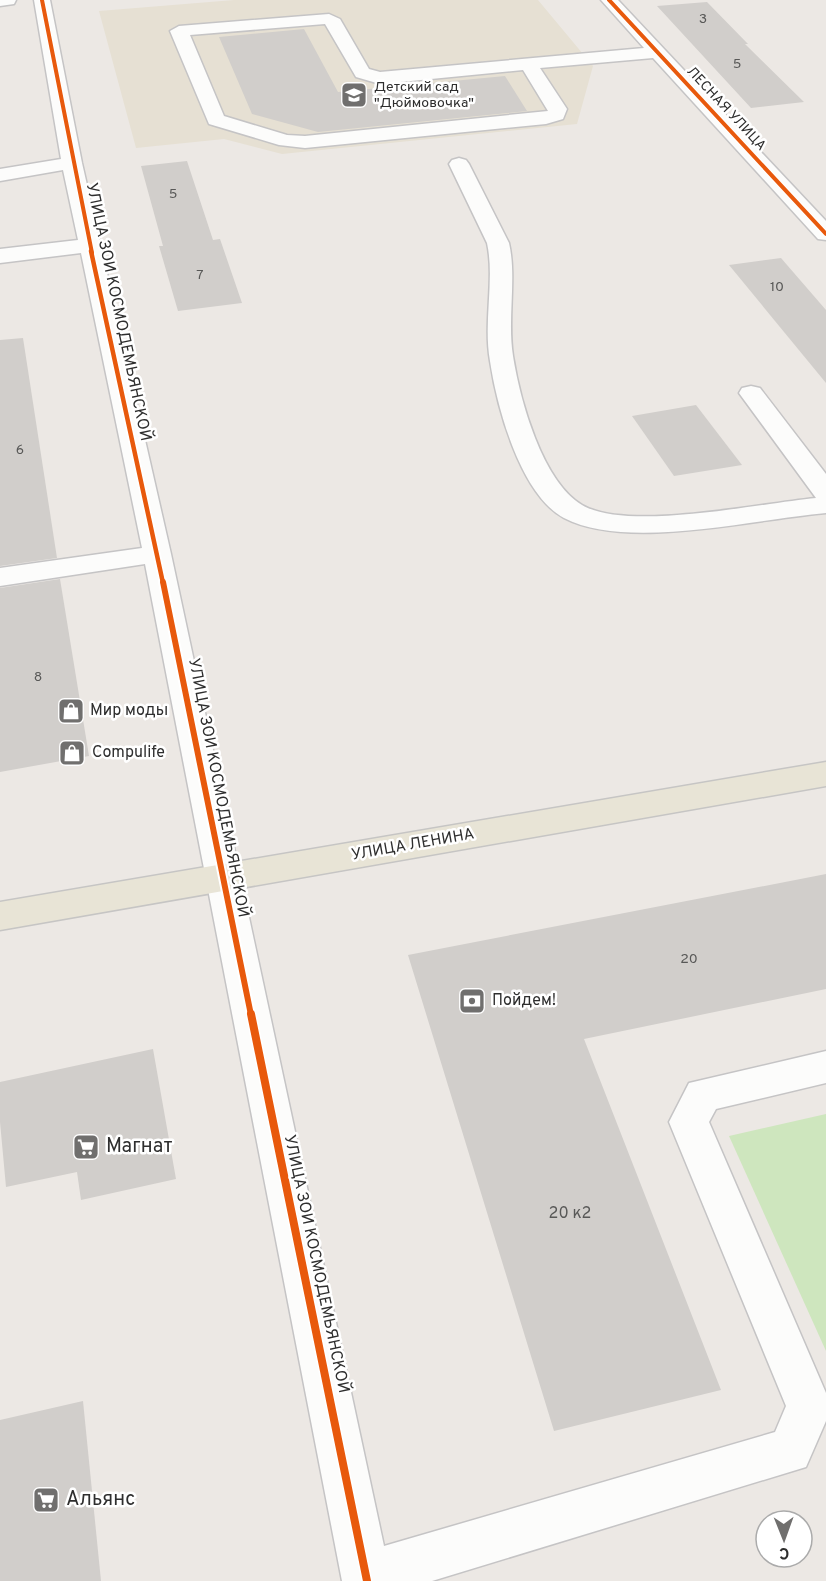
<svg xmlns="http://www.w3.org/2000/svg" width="826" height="1581" font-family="Overpass,sans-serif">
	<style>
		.education { fill: #e6e0d3 }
		.green { fill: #cee6be }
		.building { fill: #d1cecb }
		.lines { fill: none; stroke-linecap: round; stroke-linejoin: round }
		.minor-casing { stroke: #c5c4c5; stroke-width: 3 }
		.major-casing { stroke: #c6c5c4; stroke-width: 3 }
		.minor { fill: #fcfcfb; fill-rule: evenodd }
		.major { fill: #e8e4d6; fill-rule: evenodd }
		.cycleway-far3-casing { stroke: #fff; stroke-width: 6 }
		.cycleway-far2-casing { stroke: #fff; stroke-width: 8 }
		.cycleway-far1-casing { stroke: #fff; stroke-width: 10 }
		.cycleway-casing { stroke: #fff; stroke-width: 11 }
		.cycleway-far3 { stroke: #e8590c; stroke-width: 4 }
		.cycleway-far2 { stroke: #e8590c; stroke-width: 4.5 }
		.cycleway-far1 { stroke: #e8590c; stroke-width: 6 }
		.cycleway { stroke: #e8590c; stroke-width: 8 }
		.labels { text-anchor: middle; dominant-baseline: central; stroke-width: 5; stroke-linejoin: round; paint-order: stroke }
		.number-label { font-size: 14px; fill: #585857 }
		.far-poi-label { font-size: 14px; fill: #2e2e2e; stroke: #fff; text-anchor: start }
		.far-street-label { font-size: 14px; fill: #2e2e2e; stroke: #fff }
		.street-label { font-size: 16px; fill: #2e2e2e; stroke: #fff }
		.poi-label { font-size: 16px; fill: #2e2e2e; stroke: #fff; text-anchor: start }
		.near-number-label { font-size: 16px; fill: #585857 }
		.near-poi-label { font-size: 20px; fill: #2e2e2e; stroke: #fff; text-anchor: start }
	</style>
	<rect width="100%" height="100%" fill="#ece8e4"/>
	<!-- education -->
	<path class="education" d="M234,0H538L593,66L577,124L282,154L224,139L136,148L99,11Z"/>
	<!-- green -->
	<path class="green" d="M826,1114V1351L729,1136Z"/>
	<!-- building -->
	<g class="building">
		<path d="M707,2L748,44H745L804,102L751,108L657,6Z"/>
		<path d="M304,29L338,92L505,76L527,111L318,132L252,114L219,37Z"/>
		<path d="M187,161L213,240L220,239L242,303L178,311L159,246H163L141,166Z"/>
		<path d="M781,258L826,310V383L729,265Z"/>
		<path d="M23,338L57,558L0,566V340Z"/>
		<path d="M696,405L742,465L674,476L632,416Z"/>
		<path d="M60,579L89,756L0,772V588Z"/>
		<path d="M826,874V989L584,1039L721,1390L554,1431L408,955Z"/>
		<path d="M153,1049L176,1179L81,1200L77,1172L6,1187L0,1122V1082Z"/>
		<path d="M83,1401L101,1581H0V1420Z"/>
	</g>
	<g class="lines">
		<defs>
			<g id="minor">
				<path d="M0,0H16L14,4L0,6Z"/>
				<path d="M34,0H50L82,163L171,554L384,1546L775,1432L786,1406L669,1122L689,1083L826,1051V1083L716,1109L709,1122L826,1393V1421L806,1467L432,1581H342L145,564L0,586V568L142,548L81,253L0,263V249L78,240L63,170L0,181V169L61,159Z"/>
				<path d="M601,0H618L826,221V240L818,239L653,58L540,68L567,109L563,119L546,124L305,148L279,145L209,124L170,31L179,26L329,14L340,19L369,69L380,72L644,48ZM325,24L356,77L380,84L523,70L548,111L305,136L287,135L224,116L190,35Z"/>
				<path d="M459,158L466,160L469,164L509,243C517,278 507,319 513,356C520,400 542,481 582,505C627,532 762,503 816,498L739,393L742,388L751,386L760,388L826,474V513C755,519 627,551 564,518C520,494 497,407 490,361C483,322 495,279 487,243L449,164L452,160Z"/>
			</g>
			<path id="major" d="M826,762V786L0,930V902Z"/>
		</defs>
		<!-- minor casing -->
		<use href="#minor" class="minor-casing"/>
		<!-- major casing -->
		<use href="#major" class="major-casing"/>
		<!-- minor -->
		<use href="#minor" class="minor"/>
		<!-- major -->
		<use href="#major" class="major"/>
		<defs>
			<g id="cycleway-far3">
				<path d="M42,0L92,253"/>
				<path d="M609,0L826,234"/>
			</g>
			<path id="cycleway-far2" d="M91,251L163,583"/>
			<path id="cycleway-far1" d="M163,582L251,1015"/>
			<path id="cycleway" d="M251,1014L367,1581"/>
		</defs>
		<!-- cycleway-far3 casing -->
		<use href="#cycleway-far3" class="cycleway-far3-casing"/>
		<!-- cycleway-far2 casing -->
		<use href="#cycleway-far2" class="cycleway-far2-casing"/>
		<!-- cycleway-far1 casing -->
		<use href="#cycleway-far1" class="cycleway-far1-casing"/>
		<!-- cycleway casing -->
		<use href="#cycleway" class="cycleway-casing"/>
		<!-- cycleway-far3 -->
		<use href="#cycleway-far3" class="cycleway-far3"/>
		<!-- cycleway-far2 -->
		<use href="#cycleway-far2" class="cycleway-far2"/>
		<!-- cycleway-far1 -->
		<use href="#cycleway-far1" class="cycleway-far1"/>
		<!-- cycleway -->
		<use href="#cycleway" class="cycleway"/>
	</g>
	<!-- icons -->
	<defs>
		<symbol id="school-square" viewBox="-11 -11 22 22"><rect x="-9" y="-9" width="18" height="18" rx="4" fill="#706f6e" stroke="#fff"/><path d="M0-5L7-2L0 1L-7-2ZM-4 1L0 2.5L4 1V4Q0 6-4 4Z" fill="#fff"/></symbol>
		<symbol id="shop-square" viewBox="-11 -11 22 22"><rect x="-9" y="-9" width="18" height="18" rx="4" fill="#706f6e" stroke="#fff"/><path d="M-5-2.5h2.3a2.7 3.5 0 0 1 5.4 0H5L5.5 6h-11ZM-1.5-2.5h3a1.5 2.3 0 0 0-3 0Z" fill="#fff"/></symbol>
		<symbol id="bank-square" viewBox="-11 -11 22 22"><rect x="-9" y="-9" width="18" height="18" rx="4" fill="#706f6e" stroke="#fff"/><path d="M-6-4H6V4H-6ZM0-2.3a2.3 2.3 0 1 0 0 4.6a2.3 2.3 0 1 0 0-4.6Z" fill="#fff"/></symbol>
		<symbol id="supermarket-square" viewBox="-11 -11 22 22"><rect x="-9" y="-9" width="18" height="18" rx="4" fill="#706f6e" stroke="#fff"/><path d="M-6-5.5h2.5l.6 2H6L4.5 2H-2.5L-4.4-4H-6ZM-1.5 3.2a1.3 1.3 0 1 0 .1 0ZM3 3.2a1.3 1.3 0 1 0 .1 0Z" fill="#fff"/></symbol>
	</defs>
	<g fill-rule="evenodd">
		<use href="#school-square" x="339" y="80" width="30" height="30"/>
		<use href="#shop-square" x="56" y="696" width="30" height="30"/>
		<use href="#shop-square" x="57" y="738" width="30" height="30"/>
		<use href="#bank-square" x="457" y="986" width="30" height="30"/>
		<use href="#supermarket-square" x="71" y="1132" width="30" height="30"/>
		<use href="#supermarket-square" x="31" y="1485" width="30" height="30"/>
	</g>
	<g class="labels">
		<!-- number labels -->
		<g class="number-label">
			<text x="703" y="19">3</text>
			<text x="737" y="64">5</text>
			<text x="173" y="194">5</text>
			<text x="200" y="275">7</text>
			<text x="777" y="287">10</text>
			<text x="20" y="450">6</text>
			<text x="38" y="677">8</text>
			<text x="689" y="959">20</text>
		</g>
		<!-- far-poi labels -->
		<g class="far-poi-label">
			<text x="374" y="87">Детский сад<tspan x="374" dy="16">"Дюймовочка"</tspan></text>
		</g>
		<!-- far-street labels -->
		<g class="far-street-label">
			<text transform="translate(726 109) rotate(47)">ЛЕСНАЯ УЛИЦА</text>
		</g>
		<!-- street labels -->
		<g class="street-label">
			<text transform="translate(118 312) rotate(78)">УЛИЦА ЗОИ КОСМОДЕМЬЯНСКОЙ</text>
			<text transform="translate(218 788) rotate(79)">УЛИЦА ЗОИ КОСМОДЕМЬЯНСКОЙ</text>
			<text transform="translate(413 845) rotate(-10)">УЛИЦА ЛЕНИНА</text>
			<text transform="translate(316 1264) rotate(78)">УЛИЦА ЗОИ КОСМОДЕМЬЯНСКОЙ</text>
		</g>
		<!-- poi labels -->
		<g class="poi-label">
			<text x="90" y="711">Мир моды</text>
			<text x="92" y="753">Compulife</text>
			<text x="492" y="1001">Пойдем!</text>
		</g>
		<!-- near-number labels -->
		<g class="near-number-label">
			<text x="570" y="1214">20 к2</text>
		</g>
		<!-- near-poi labels -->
		<g class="near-poi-label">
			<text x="106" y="1147">Магнат</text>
			<text x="66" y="1500">Альянс</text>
		</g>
	</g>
	<!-- north arrow -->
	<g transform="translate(784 1539) rotate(179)"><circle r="28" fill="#ffffff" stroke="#ababab" stroke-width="1.5"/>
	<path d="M0-4.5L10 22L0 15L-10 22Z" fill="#706f6e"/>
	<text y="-9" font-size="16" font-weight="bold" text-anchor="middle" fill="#2e2e2e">С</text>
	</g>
</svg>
